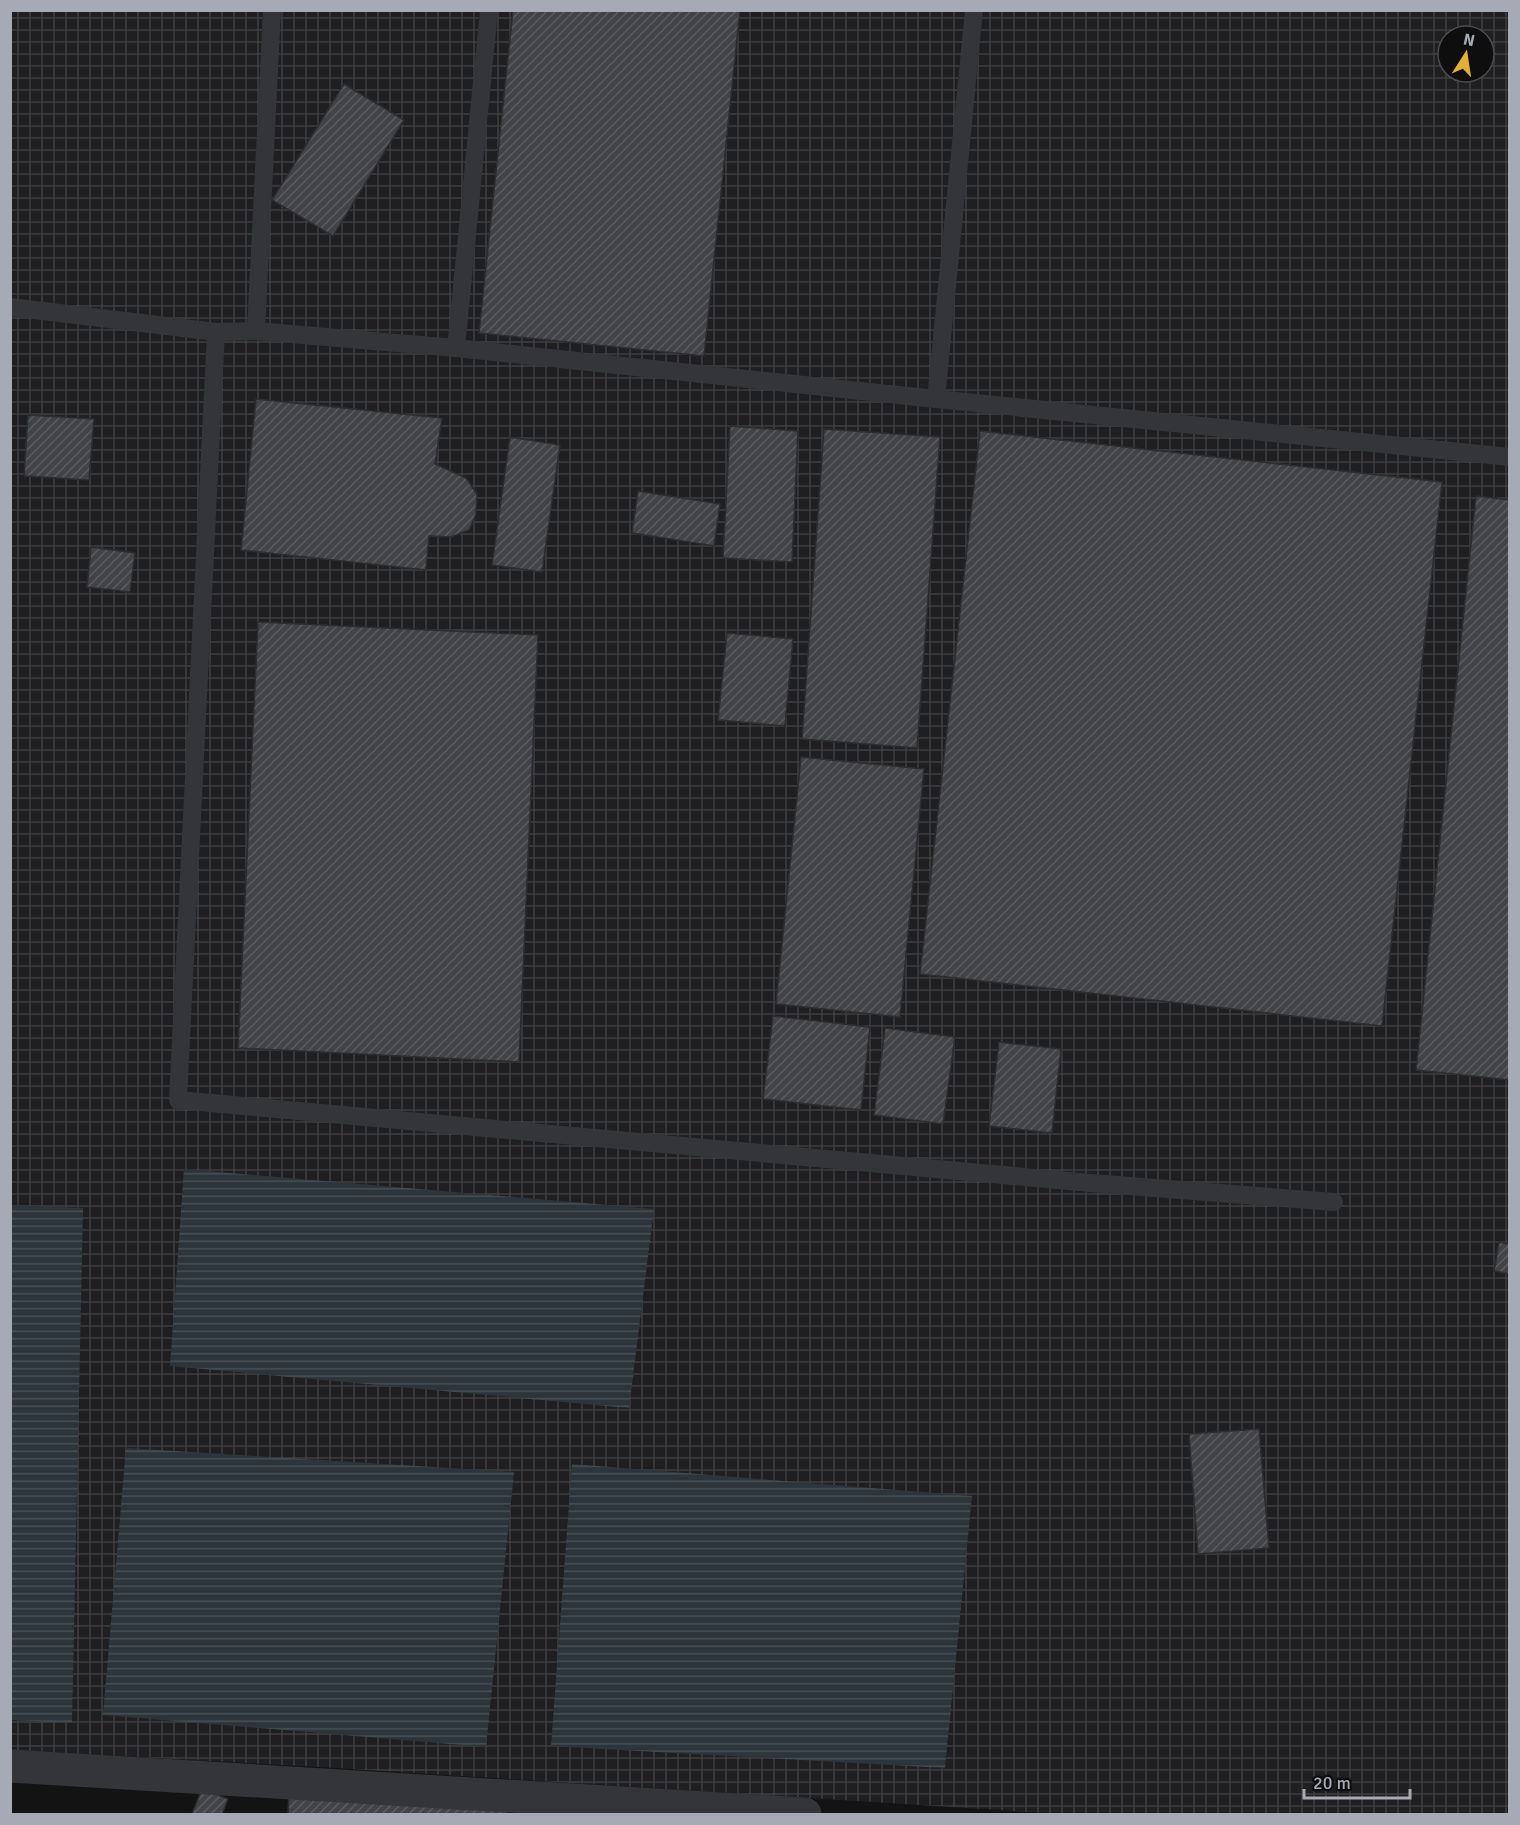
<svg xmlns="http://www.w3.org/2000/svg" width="1520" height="1825" font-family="Signika,sans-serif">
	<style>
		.industrial { fill: url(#industrial-grid); fill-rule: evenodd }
		.water { fill: url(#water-rules) }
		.building { fill: url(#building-hatch); stroke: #2d2d30; stroke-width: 1.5 }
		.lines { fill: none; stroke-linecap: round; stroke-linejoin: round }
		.service { stroke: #343539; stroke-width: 18 }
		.minor { stroke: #343539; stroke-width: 33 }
	</style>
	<defs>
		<pattern id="industrial-grid" width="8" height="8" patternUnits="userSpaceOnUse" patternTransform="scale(1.5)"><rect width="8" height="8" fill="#1f1f21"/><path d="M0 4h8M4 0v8" fill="none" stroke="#3d3d3f"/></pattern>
		<pattern id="water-rules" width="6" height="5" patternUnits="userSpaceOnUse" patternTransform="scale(1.5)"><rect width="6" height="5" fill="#2d353c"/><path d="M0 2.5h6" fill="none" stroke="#485056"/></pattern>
		<pattern id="building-hatch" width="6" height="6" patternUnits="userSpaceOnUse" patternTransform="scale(1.5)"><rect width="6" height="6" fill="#424347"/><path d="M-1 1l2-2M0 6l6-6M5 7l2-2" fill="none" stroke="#5a5b5f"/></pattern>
	</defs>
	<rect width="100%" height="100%" fill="#131314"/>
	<!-- industrial -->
	<path class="industrial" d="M10,11H1509V1814H1061L319,1767L11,1750ZM1448,36H1484V72H1448Z"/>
	<!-- water -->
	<g class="water">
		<path d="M184,1169L654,1209L629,1408L170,1366Z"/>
		<path d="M10,1205L83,1208L72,1723L11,1720Z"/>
		<path d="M126,1448L514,1472L486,1747L103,1715Z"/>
		<path d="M572,1464L972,1496L945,1768L551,1746Z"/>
	</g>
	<!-- building -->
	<g class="building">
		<path d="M513,10H740L704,356L479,333Z"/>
		<path d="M344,84L404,120L333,236L272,200Z"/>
		<path d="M256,399L442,418L435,464L466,478L477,494L476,514L469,530L451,537L429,536L426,570L241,550Z"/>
		<path d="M28,415L94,419L89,480L24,476Z"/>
		<path d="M730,426L798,431L792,562L723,558Z"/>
		<path d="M824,429L940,437L917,748L802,739Z"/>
		<path d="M980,431L1442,482L1382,1026L920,974Z"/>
		<path d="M510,437L560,445L542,572L492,565Z"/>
		<path d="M638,491L720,504L714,546L632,533Z"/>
		<path d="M1476,496L1510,500V1080L1416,1070Z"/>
		<path d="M91,547L135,553L130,592L87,587Z"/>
		<path d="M258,622L538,635L519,1062L238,1048Z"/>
		<path d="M727,633L793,639L785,726L718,720Z"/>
		<path d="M801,757L924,769L900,1017L776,1004Z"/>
		<path d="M773,1016L870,1027L861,1110L763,1099Z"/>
		<path d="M885,1028L955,1037L943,1124L874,1115Z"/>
		<path d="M999,1042L1061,1049L1052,1133L989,1126Z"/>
		<path d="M1499,1242L1510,1244V1274L1494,1271Z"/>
		<path d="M1259,1429L1269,1548L1198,1554L1189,1434Z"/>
		<path d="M202,1789L228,1799L222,1814H192Z"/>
		<path d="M289,1790L507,1805V1814H288Z"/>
	</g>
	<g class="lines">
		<!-- service -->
		<g class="service">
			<path d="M489,10L456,348L256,331L216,332L178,1100L1091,1183L1334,1202"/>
			<path d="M10,307L216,332"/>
			<path d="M256,331L272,10"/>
			<path d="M456,348L936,399L1510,457"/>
			<path d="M936,399L974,10"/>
		</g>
		<!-- minor -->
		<path class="minor" d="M10,1766L805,1814"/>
	</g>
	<!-- border -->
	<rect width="1520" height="1825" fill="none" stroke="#a6aab4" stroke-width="24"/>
	<!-- north arrow -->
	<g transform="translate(1466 54) rotate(12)"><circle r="28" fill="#0e0e0f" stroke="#4b4c51" stroke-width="1.5"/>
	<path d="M0-4.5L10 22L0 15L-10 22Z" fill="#e3af3c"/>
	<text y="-9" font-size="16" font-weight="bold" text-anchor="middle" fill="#a6aab4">N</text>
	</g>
	<!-- scale -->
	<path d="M1304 1789v9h106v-9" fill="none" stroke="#a6aab4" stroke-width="3"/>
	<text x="1313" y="1789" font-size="18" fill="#a6aab4" stroke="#0e0e0f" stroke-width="4.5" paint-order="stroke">20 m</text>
</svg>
